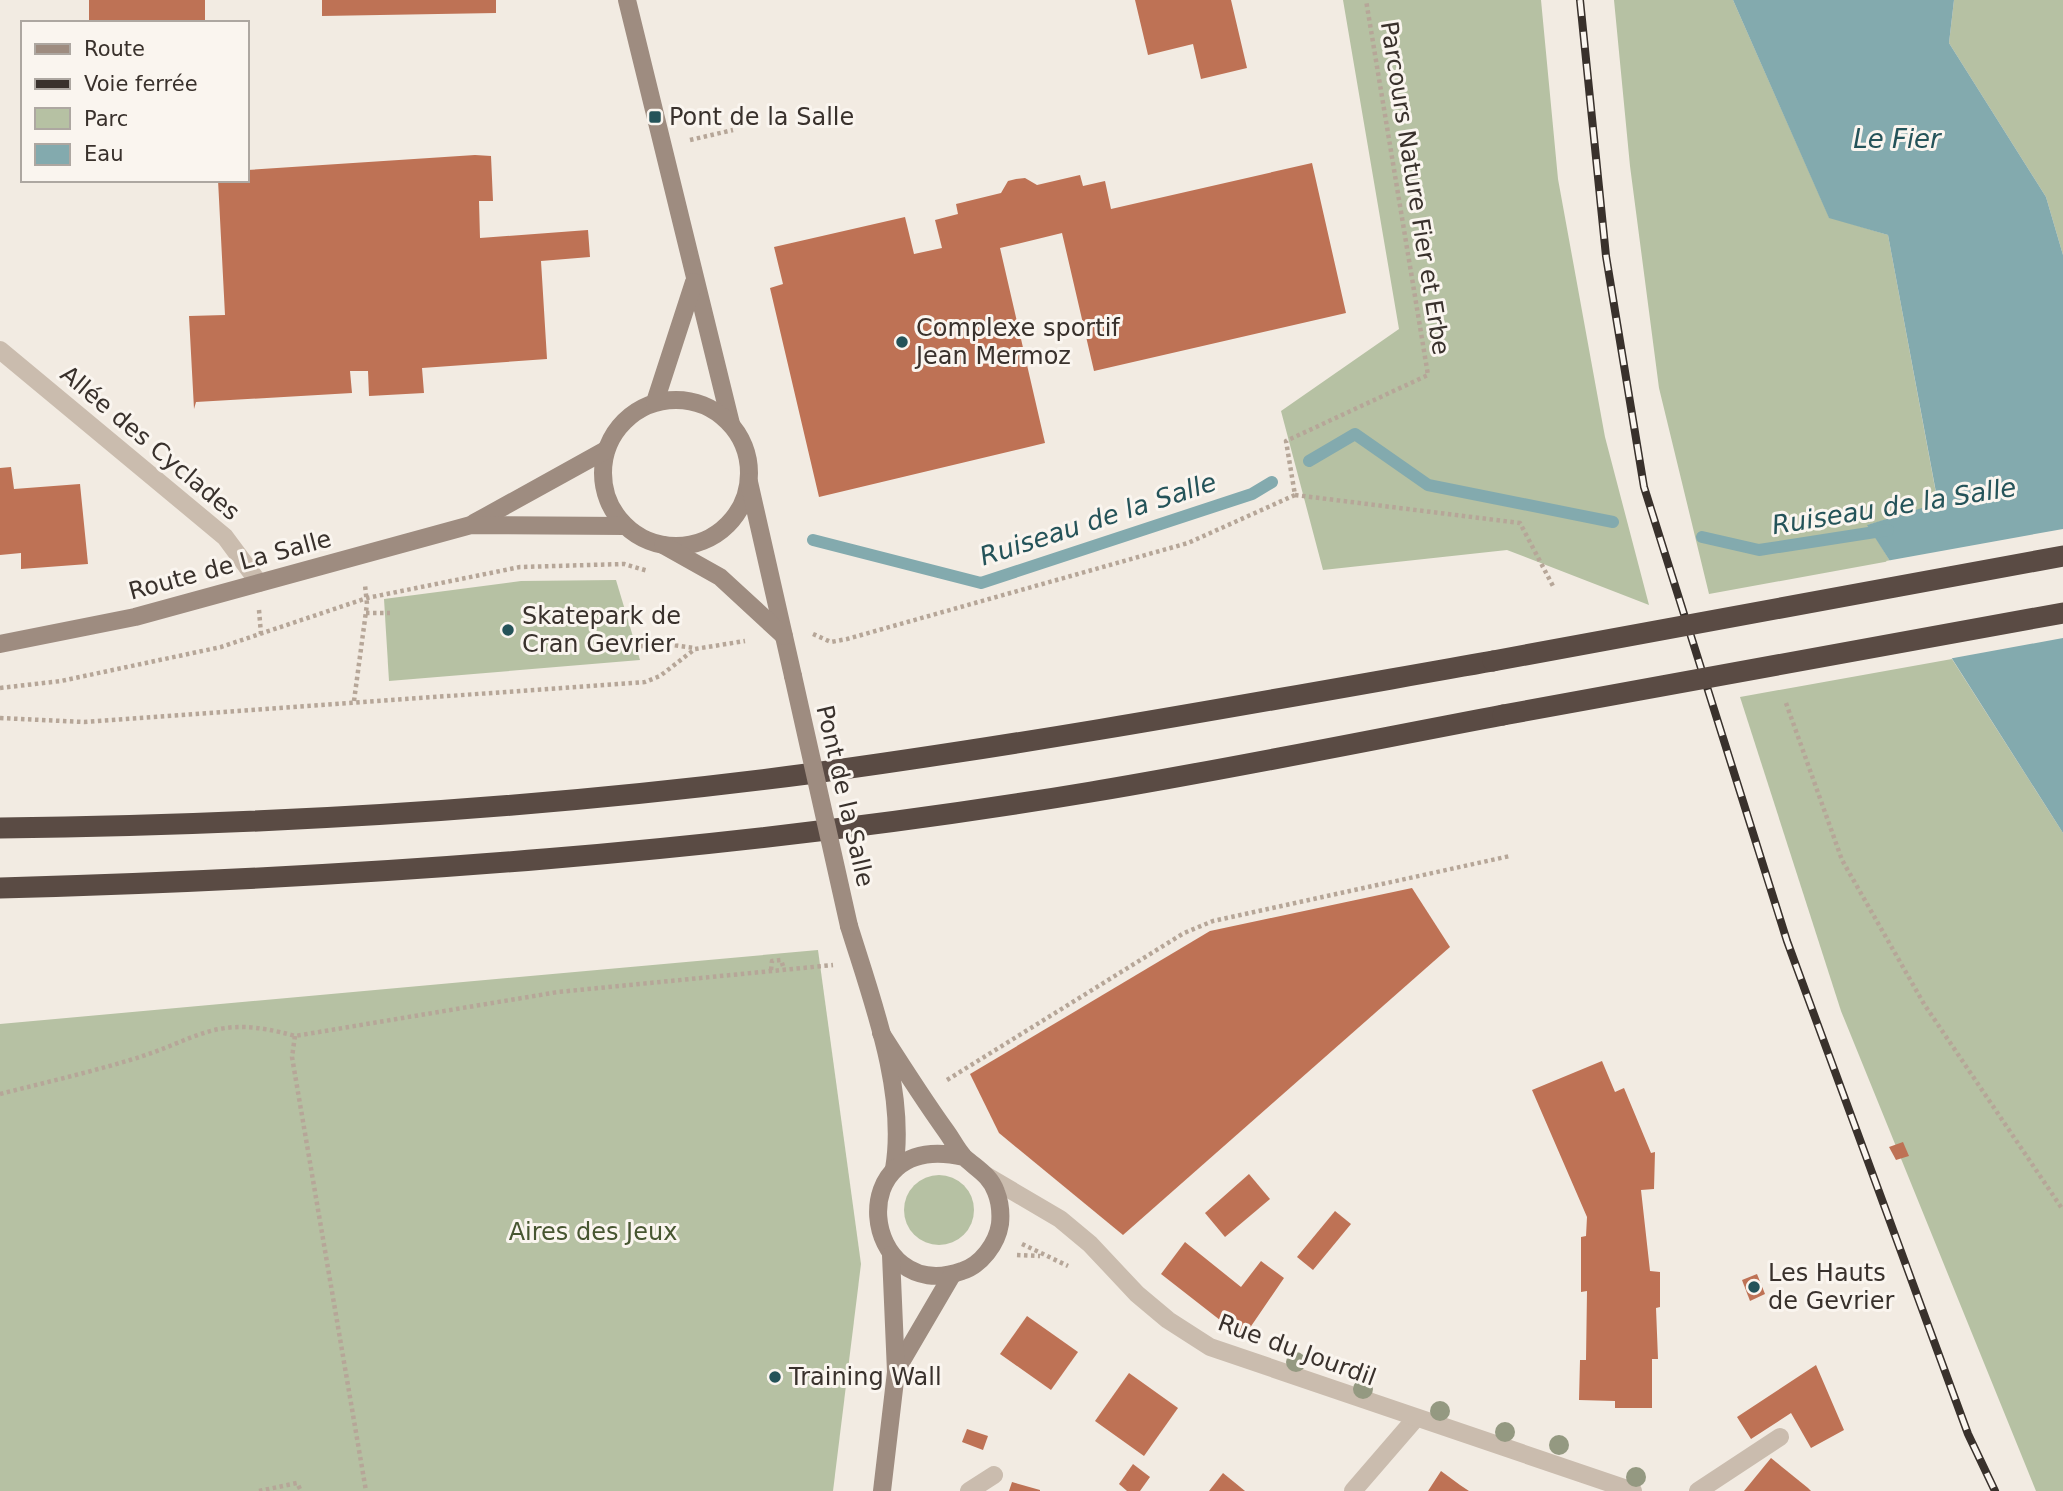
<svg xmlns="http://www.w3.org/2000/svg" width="2063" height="1491" font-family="'DejaVu Sans',sans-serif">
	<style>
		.green { fill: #b6c1a3 }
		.water { fill: #83aaae }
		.pier { fill: #f2ebe2 }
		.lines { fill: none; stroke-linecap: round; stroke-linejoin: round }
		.stream { stroke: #83aaae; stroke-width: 12 }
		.building { fill: #be7255 }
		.path { stroke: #b6a698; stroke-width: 4.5; stroke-dasharray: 3.5 3.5; stroke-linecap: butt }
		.lane { stroke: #cabcae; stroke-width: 18 }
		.street { stroke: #cabcae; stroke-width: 18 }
		.secondary { stroke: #9e8c80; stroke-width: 18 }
		.highway { stroke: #5a4b44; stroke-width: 21 }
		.rail-casing { stroke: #39312c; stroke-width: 8 }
		.rail { stroke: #faf5ef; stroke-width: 5; stroke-dasharray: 16; stroke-linecap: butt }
		.secondary-bridge { stroke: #9e8c80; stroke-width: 18 }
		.highway-bridge { stroke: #5a4b44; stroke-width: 21 }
		.tree { fill: #949981 }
		.poi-dot { fill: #245359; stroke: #faf5ef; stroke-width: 2.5 }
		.labels { text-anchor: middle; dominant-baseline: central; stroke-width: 6; stroke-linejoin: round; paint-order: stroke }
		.poi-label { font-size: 24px; fill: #39312c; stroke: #faf5ef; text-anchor: start }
		.street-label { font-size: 24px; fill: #39312c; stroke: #faf5ef }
		.park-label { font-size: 24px; fill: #475631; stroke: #faf5ef }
		.water-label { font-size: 26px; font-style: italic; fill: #245359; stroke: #faf5ef }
	</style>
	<rect width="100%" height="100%" fill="#f2ebe2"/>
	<!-- green -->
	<g class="green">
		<path d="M1343,0H1541L1558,179L1605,437L1649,605L1507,550L1323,570L1281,411L1399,329Z"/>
		<path d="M1614,0H1733L1829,217L1888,235L1938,504L1868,525L1890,561L1709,594L1659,388L1630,166Z"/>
		<path d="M1954,0H2063V255L2046,197L1949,43Z"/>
		<path d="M616,580L640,660L389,681L384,599L521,581Z"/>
		<path d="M1952,659L2063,833V1491H2036L1841,1011L1740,697Z"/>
		<path d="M818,950L861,1264L833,1491H0V1024Z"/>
		<circle cx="939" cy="1210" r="35"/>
	</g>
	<!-- water -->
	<path class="water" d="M1733,0H1954L1949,43L2046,197L2063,255V833L1867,525L1938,503L1888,235L1829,218Z"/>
	<!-- pier -->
	<path class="pier" d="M2063,529V638L1948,659L1886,561Z"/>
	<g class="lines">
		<!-- stream -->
		<g class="stream">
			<path d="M1309,461L1355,434L1428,485L1613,522"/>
			<path d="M1702,537L1759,550L1888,530"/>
			<path d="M813,540L981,583L1252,494L1272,482"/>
		</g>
	</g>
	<!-- building -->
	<g class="building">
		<rect x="89" y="0" width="116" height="23"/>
		<path d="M322,0H496V13L322,16Z"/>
		<path d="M1135,0H1231L1247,68L1201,79L1193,44L1148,55Z"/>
		<path d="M475,155L491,156L493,201H479L480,238L588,230L590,257L541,261L547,359L422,368L424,393L369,396L368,371H350L352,393L196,402L194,409L189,316L225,315L218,180H247V170Z"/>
		<path d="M1312,163L1346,313L1094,371L1062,233L1000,248L1045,443L819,497L770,288L783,284L774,247L905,217L914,254L942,248L935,220L958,214L956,204L1001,193L1008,181L1016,179L1025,178L1037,185L1080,175L1083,186L1105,181L1111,209Z"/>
		<path d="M11,467L14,489L80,484L88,564L21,569V553L0,555V468Z"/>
		<path d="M1412,888L1450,947L1123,1235L999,1133L970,1074L1210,931Z"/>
		<path d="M1602,1061L1615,1092L1624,1088L1651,1153L1655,1152L1654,1189L1641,1190L1650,1271L1660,1272V1307L1656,1308L1658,1359H1652V1408H1615V1401L1579,1400L1580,1360H1586L1587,1291L1581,1292V1237L1586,1236L1587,1217L1532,1090Z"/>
		<path d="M1903,1142L1909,1156L1896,1160L1889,1147Z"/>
		<path d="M1249,1174L1270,1199L1225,1237L1205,1213Z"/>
		<path d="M1335,1211L1351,1224L1313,1270L1297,1257Z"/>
		<path d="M1185,1242L1241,1287L1261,1261L1284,1278L1243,1338L1161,1274Z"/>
		<path d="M1757,1274L1765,1294L1750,1301L1742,1280Z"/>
		<path d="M1027,1316L1078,1352L1051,1390L1000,1354Z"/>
		<path d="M1816,1365L1844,1430L1811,1448L1791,1413L1751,1439L1737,1417Z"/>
		<path d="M1129,1373L1178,1408L1144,1456L1095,1421Z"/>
		<path d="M967,1429L988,1436L983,1450L962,1442Z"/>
		<path d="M1771,1458L1808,1488L1811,1491H1744Z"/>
		<path d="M1133,1464L1150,1477L1140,1491H1127L1119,1484Z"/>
		<path d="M1441,1471L1460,1485L1469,1491H1428Z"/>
		<path d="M1223,1473L1245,1491H1209Z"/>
		<path d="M1012,1482L1040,1490V1491H1009Z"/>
	</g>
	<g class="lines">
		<!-- path -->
		<g class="path">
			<path d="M690,140L733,130"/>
			<path d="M1295,495L1520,523L1554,588"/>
			<path d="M259,610L261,634"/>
			<path d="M366,613H390"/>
			<path d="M813,634L831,642L847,639L1188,543L1295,495L1286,441L1428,375L1366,0"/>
			<path d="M633,647L664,644L695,648"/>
			<path d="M0,688L61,681L221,647L367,598L520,567L624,564L648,571"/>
			<path d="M354,701L367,604L365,585"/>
			<path d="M1786,703L1842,860L1924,1004L2063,1210"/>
			<path d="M0,718L84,722L645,682L660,676L695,649L745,641"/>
			<path d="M771,970L772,961L781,960L784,969"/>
			<path d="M295,1036L292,1057L366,1491"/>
			<path d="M947,1080L1184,933L1213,921L1510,856"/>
			<path d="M0,1094C43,1083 87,1073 130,1060C201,1039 214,1013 295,1036L558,992L833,965"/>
			<path d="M1022,1244L1068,1266"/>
			<path d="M1017,1255L1040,1256"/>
			<path d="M259,1491L297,1483L301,1491"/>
		</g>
		<!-- lane -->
		<g class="lane">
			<path d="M969,1491L994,1475"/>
			<path d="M1353,1491L1416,1418"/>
			<path d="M1698,1491L1780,1437"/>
		</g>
		<!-- street -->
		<g class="street">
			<path d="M0,350L225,537L259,583"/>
			<path d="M987,1176L1060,1219L1090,1244L1137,1294L1168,1320L1210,1347L1633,1491"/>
		</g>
		<!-- secondary -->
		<g class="secondary">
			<path d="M627,0L731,424"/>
			<circle cx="676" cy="473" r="73"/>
			<path d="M655,402L694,282"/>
			<path d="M749,482L793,676"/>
			<path d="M474,523L606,450"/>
			<path d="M663,545L720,577L784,636"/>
			<path d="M0,644L135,617L471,525L625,526"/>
			<path d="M849,926C872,1000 907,1092 894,1169"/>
			<path d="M881,1033C902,1066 923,1099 946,1131C952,1139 957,1150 964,1157C977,1169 990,1175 996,1192C1000,1202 1001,1214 1000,1224C997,1244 981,1265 962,1271C861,1307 839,1128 964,1157"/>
			<path d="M897,1369L952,1275"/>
			<path d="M882,1491L896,1372L891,1255"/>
		</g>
		<!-- highway -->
		<g class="highway">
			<path d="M0,828C269,825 540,809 807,774C1037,743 1265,701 1493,661"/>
			<path d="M0,888C365,878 731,852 1091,792C1229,769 1366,741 1503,715"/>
		</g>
		<defs>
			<path id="rail" d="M1580,0L1606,256L1644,487L1787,941L1968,1434L1995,1491"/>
		</defs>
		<!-- rail casing -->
		<use href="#rail" class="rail-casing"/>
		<!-- rail -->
		<use href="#rail" class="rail"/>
		<!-- secondary-bridge -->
		<path class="secondary-bridge" d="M793,676L849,926"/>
		<!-- highway-bridge -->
		<g class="highway-bridge">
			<path d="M1493,661L2063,556"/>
			<path d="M1503,715L2063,613"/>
		</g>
	</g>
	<!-- trees -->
	<g class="tree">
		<circle cx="1296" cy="1362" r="10"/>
		<circle cx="1363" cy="1389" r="10"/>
		<circle cx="1440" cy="1411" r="10"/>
		<circle cx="1505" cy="1432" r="10"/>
		<circle cx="1559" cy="1445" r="10"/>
		<circle cx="1636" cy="1477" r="10"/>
	</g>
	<!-- markers -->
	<g class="poi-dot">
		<rect x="648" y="110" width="14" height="14" rx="3.5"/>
		<circle cx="902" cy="342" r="7"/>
		<circle cx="508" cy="630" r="7"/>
		<circle cx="1754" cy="1287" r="7"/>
		<circle cx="775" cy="1377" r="7"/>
	</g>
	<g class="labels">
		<!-- poi labels -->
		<g class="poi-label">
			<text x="669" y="117">Pont de la Salle</text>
			<text x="916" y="328">Complexe sportif<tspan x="916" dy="28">Jean Mermoz</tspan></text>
			<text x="522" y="616">Skatepark de<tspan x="522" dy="28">Cran Gevrier</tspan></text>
			<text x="1768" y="1273">Les Hauts<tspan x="1768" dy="28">de Gevrier</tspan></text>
			<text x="789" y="1377">Training Wall</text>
		</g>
		<!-- street labels -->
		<g class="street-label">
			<text transform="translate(1415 188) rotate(81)">Parcours Nature Fier et Erbe</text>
			<text transform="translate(150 443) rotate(40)">Allée des Cyclades</text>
			<text transform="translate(230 565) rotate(-15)">Route de La Salle</text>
			<text transform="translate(845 796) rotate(77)">Pont de la Salle</text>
			<text transform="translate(1297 1350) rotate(20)">Rue du Jourdil</text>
		</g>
		<!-- park labels -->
		<g class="park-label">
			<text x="593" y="1232">Aires des Jeux</text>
		</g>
		<!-- water labels -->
		<g class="water-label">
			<text x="1897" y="139">Le Fier</text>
			<text transform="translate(1894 506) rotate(-9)">Ruiseau de la Salle</text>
			<text transform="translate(1098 519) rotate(-18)">Ruiseau de la Salle</text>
		</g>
	</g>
	<!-- legend -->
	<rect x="21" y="21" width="228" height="161" fill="#faf5ef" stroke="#ada7a1" stroke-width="2"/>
	<rect x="35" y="44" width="35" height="10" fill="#9e8c80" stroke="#ada7a1" stroke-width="2"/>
	<text x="84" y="56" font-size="21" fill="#39312c">Route</text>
	<rect x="35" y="79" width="35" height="10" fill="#39312c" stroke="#ada7a1" stroke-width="2"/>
	<text x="84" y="91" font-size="21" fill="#39312c">Voie ferrée</text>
	<rect x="35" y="108" width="35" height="21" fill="#b6c1a3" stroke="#ada7a1" stroke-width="2"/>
	<text x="84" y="126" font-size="21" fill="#39312c">Parc</text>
	<rect x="35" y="144" width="35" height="21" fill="#83aaae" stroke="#ada7a1" stroke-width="2"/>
	<text x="84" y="161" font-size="21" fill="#39312c">Eau</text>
</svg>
